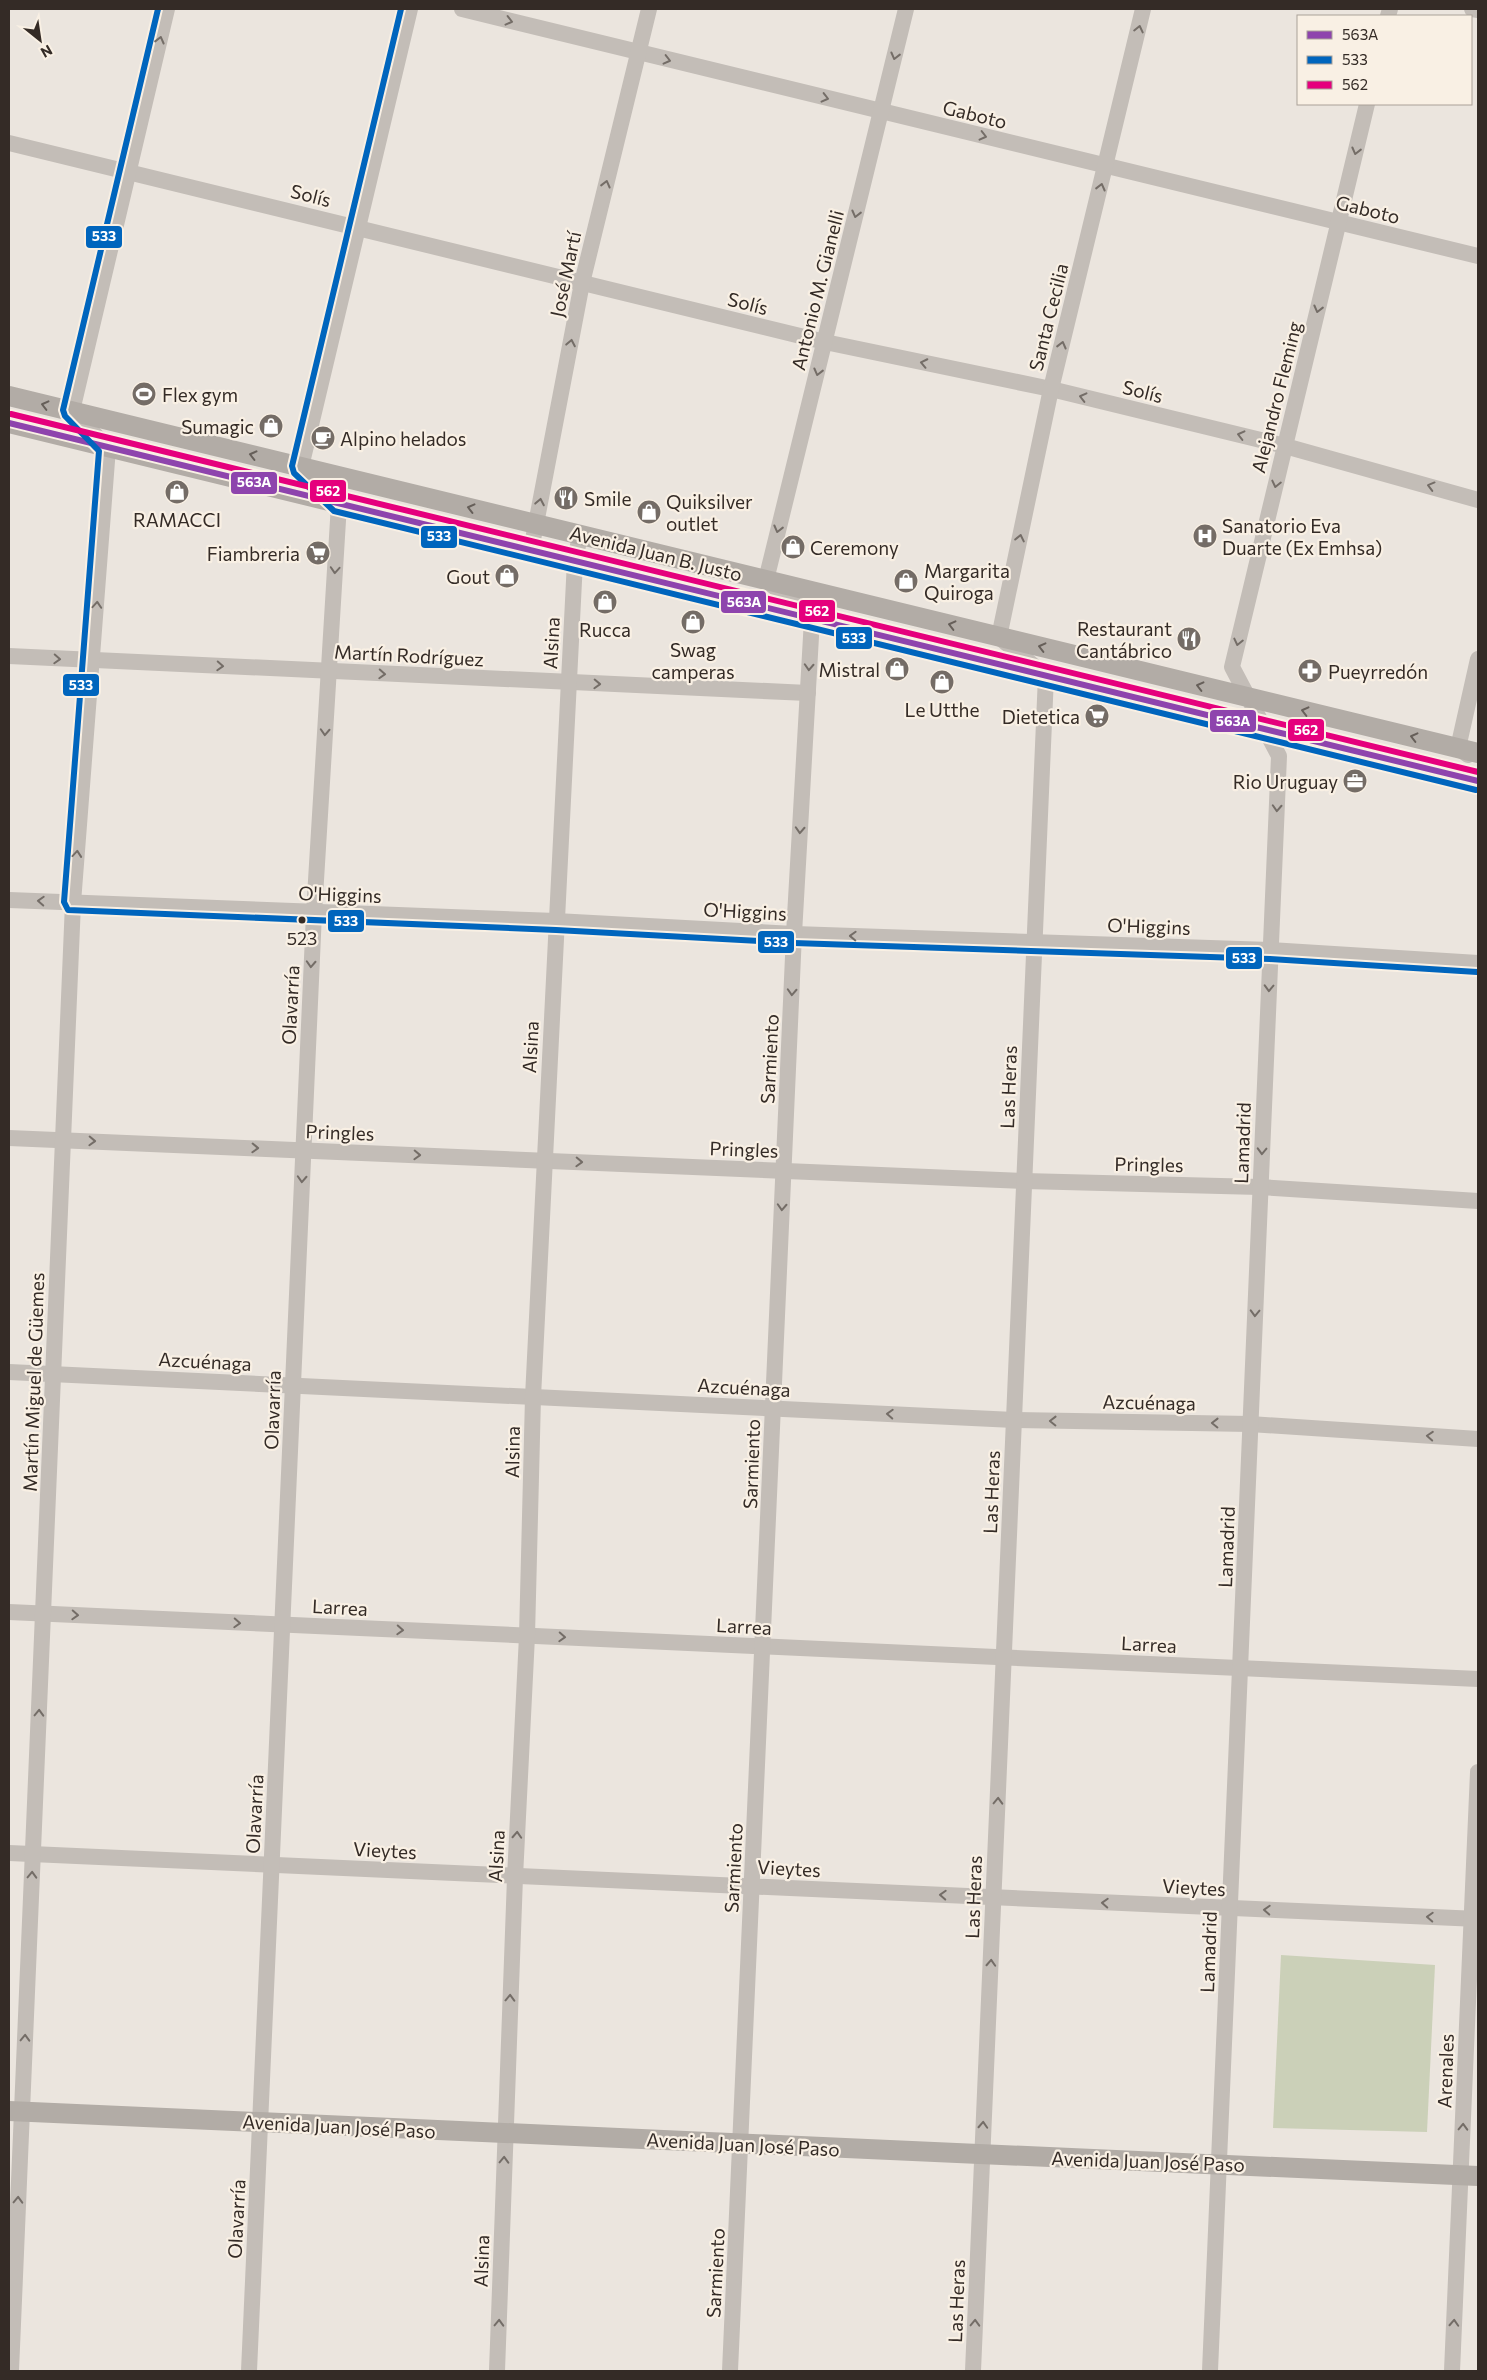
<svg xmlns="http://www.w3.org/2000/svg" width="1487" height="2380" font-family="Commissioner,sans-serif">
	<style>
		.green { fill: #cbd0b8 }
		.lines { fill: none; stroke-linecap: round; stroke-linejoin: round }
		.minor { stroke: #c3bdb7; stroke-width: 16 }
		.major { stroke: #b2aca6; stroke-width: 20 }
		.bus-1-casing { stroke: #f9f0e4; stroke-width: 10 }
		.bus-2-casing { stroke: #f9f0e4; stroke-width: 10 }
		.bus-3-casing { stroke: #f9f0e4; stroke-width: 10 }
		.bus-1 { stroke: #8e44ad; stroke-width: 6 }
		.bus-2 { stroke: #0065bd; stroke-width: 6 }
		.bus-3 { stroke: #e5007d; stroke-width: 6 }
		.oneway { stroke: #746d67 }
		.oneway2 { stroke: #665f59 }
		.bus-dot { fill: #342b26; stroke: #f9f0e4; stroke-width: 2 }
		.labels { text-anchor: middle; dominant-baseline: central; stroke-width: 4.5; stroke-linejoin: round; paint-order: stroke }
		.bus-label { font-size: 18px; fill: #342b26; stroke: #f9f0e4 }
		.street-label { font-size: 19px; fill: #342b26; stroke: #f9f0e4 }
		.poi-label { font-size: 19px; fill: #342b26; stroke: #f9f0e4; text-anchor: start }
		.line-badge { stroke: #f9f0e4; stroke-width: 2 }
		.badge-label { font-size: 14px; text-anchor: middle; font-weight: bold; fill: #fff }
	</style>
	<rect width="100%" height="100%" fill="#ebe5de"/>
	<!-- green -->
	<path class="green" d="M1281,1955L1435,1965L1427,2132L1273,2128Z"/>
	<g class="lines">
		<!-- minor -->
		<g class="minor">
			<path d="M462,9L1478,256"/>
			<path d="M1472,9L1478,10"/>
			<path d="M1388,16L1390,9"/>
			<path d="M9,143L825,342L1051,389L1285,446L1478,500"/>
			<path d="M531,550L582,283L649,9"/>
			<path d="M9,656L808,693"/>
			<path d="M1468,755L1458,748L1478,659"/>
			<path d="M9,900L556,921L794,934L1270,950L1478,963"/>
			<path d="M9,1138L1024,1181L1260,1187L1478,1201"/>
			<path d="M9,1372L1014,1420L1250,1424L1478,1439"/>
			<path d="M9,1612L1478,1679"/>
			<path d="M9,1853L1478,1919"/>
			<path d="M11,2371L73,903L108,448L72,411L167,9"/>
			<path d="M249,2371L314,913L339,504L301,467L410,9"/>
			<path d="M497,2371L515,1877L527,1636L533,1397L575,561L580,535"/>
			<path d="M730,2371L794,934L812,619L766,580L906,9"/>
			<path d="M973,2371L1046,676L999,637L1051,389L1143,9"/>
			<path d="M1210,2371L1279,756L1232,667L1367,104"/>
			<path d="M1452,2371L1478,1772"/>
		</g>
		<!-- major -->
		<g class="major">
			<path d="M9,396L1478,753"/>
			<path d="M9,423L1478,781"/>
			<path d="M9,2111L1478,2176"/>
		</g>
		<defs>
			<path id="bus-1" d="M9,423L1478,781"/>
			<g id="bus-2">
				<path d="M158,9L63,410L65,416L99,451L64,902L68,910L556,930L794,943L1270,959L1477,972"/>
				<path d="M401,9L292,466L294,473L334,511L1476,790"/>
			</g>
			<path id="bus-3" d="M11,414L1478,772"/>
		</defs>
		<!-- bus-1 casing -->
		<use href="#bus-1" class="bus-1-casing"/>
		<!-- bus-2 casing -->
		<use href="#bus-2" class="bus-2-casing"/>
		<!-- bus-3 casing -->
		<use href="#bus-3" class="bus-3-casing"/>
		<!-- bus-1 -->
		<use href="#bus-1" class="bus-1"/>
		<!-- bus-2 -->
		<use href="#bus-2" class="bus-2"/>
		<!-- bus-3 -->
		<use href="#bus-3" class="bus-3"/>
	</g>
	<!-- one-way arrows -->
	<defs><path id="oneway-chevron" d="M-2-3.5L2.5 0L-2 3.5" fill="none" stroke-width="1.6" stroke-linecap="round" stroke-linejoin="round" transform="scale(1.25)"/></defs>
	<g class="oneway">
		<use href="#oneway-chevron" transform="translate(509 21) rotate(14)"/>
		<use href="#oneway-chevron" transform="translate(1139 29) rotate(-77)"/>
		<use href="#oneway-chevron" transform="translate(160 40) rotate(-76)"/>
		<use href="#oneway-chevron" transform="translate(895 56) rotate(104)"/>
		<use href="#oneway-chevron" transform="translate(667 60) rotate(14)"/>
		<use href="#oneway-chevron" transform="translate(825 98) rotate(14)"/>
		<use href="#oneway-chevron" transform="translate(983 136) rotate(14)"/>
		<use href="#oneway-chevron" transform="translate(1356 151) rotate(104)"/>
		<use href="#oneway-chevron" transform="translate(606 184) rotate(-76)"/>
		<use href="#oneway-chevron" transform="translate(1101 187) rotate(-76)"/>
		<use href="#oneway-chevron" transform="translate(856 214) rotate(104)"/>
		<use href="#oneway-chevron" transform="translate(1318 309) rotate(104)"/>
		<use href="#oneway-chevron" transform="translate(571 343) rotate(-79)"/>
		<use href="#oneway-chevron" transform="translate(1062 345) rotate(-76)"/>
		<use href="#oneway-chevron" transform="translate(924 363) rotate(-168)"/>
		<use href="#oneway-chevron" transform="translate(818 372) rotate(104)"/>
		<use href="#oneway-chevron" transform="translate(1083 397) rotate(-166)"/>
		<use href="#oneway-chevron" transform="translate(1241 435) rotate(-166)"/>
		<use href="#oneway-chevron" transform="translate(1276 484) rotate(103)"/>
		<use href="#oneway-chevron" transform="translate(1431 486) rotate(-165)"/>
		<use href="#oneway-chevron" transform="translate(540 502) rotate(-79)"/>
		<use href="#oneway-chevron" transform="translate(778 529) rotate(104)"/>
		<use href="#oneway-chevron" transform="translate(1020 538) rotate(-78)"/>
		<use href="#oneway-chevron" transform="translate(335 570) rotate(94)"/>
		<use href="#oneway-chevron" transform="translate(97 605) rotate(-86)"/>
		<use href="#oneway-chevron" transform="translate(1238 642) rotate(103)"/>
		<use href="#oneway-chevron" transform="translate(57 659) rotate(3)"/>
		<use href="#oneway-chevron" transform="translate(220 666) rotate(3)"/>
		<use href="#oneway-chevron" transform="translate(809 667) rotate(93)"/>
		<use href="#oneway-chevron" transform="translate(382 674) rotate(3)"/>
		<use href="#oneway-chevron" transform="translate(597 684) rotate(2)"/>
		<use href="#oneway-chevron" transform="translate(325 732) rotate(93)"/>
		<use href="#oneway-chevron" transform="translate(1277 808) rotate(93)"/>
		<use href="#oneway-chevron" transform="translate(800 830) rotate(93)"/>
		<use href="#oneway-chevron" transform="translate(77 854) rotate(-85)"/>
		<use href="#oneway-chevron" transform="translate(41 901) rotate(-177)"/>
		<use href="#oneway-chevron" transform="translate(853 936) rotate(-178)"/>
		<use href="#oneway-chevron" transform="translate(311 964) rotate(93)"/>
		<use href="#oneway-chevron" transform="translate(1269 988) rotate(92)"/>
		<use href="#oneway-chevron" transform="translate(792 992) rotate(93)"/>
		<use href="#oneway-chevron" transform="translate(92 1141) rotate(2)"/>
		<use href="#oneway-chevron" transform="translate(255 1148) rotate(2)"/>
		<use href="#oneway-chevron" transform="translate(1262 1151) rotate(92)"/>
		<use href="#oneway-chevron" transform="translate(417 1155) rotate(2)"/>
		<use href="#oneway-chevron" transform="translate(579 1162) rotate(2)"/>
		<use href="#oneway-chevron" transform="translate(302 1179) rotate(93)"/>
		<use href="#oneway-chevron" transform="translate(782 1207) rotate(93)"/>
		<use href="#oneway-chevron" transform="translate(1255 1313) rotate(92)"/>
		<use href="#oneway-chevron" transform="translate(890 1414) rotate(-177)"/>
		<use href="#oneway-chevron" transform="translate(1053 1421) rotate(-179)"/>
		<use href="#oneway-chevron" transform="translate(1215 1423) rotate(-179)"/>
		<use href="#oneway-chevron" transform="translate(1430 1436) rotate(-176)"/>
		<use href="#oneway-chevron" transform="translate(75 1615) rotate(3)"/>
		<use href="#oneway-chevron" transform="translate(237 1623) rotate(3)"/>
		<use href="#oneway-chevron" transform="translate(400 1630) rotate(3)"/>
		<use href="#oneway-chevron" transform="translate(562 1637) rotate(3)"/>
		<use href="#oneway-chevron" transform="translate(39 1713) rotate(-88)"/>
		<use href="#oneway-chevron" transform="translate(998 1801) rotate(-88)"/>
		<use href="#oneway-chevron" transform="translate(517 1835) rotate(-87)"/>
		<use href="#oneway-chevron" transform="translate(32 1875) rotate(-88)"/>
		<use href="#oneway-chevron" transform="translate(943 1895) rotate(-177)"/>
		<use href="#oneway-chevron" transform="translate(1105 1903) rotate(-177)"/>
		<use href="#oneway-chevron" transform="translate(1267 1910) rotate(-177)"/>
		<use href="#oneway-chevron" transform="translate(1430 1917) rotate(-177)"/>
		<use href="#oneway-chevron" transform="translate(991 1963) rotate(-87)"/>
		<use href="#oneway-chevron" transform="translate(510 1998) rotate(-88)"/>
		<use href="#oneway-chevron" transform="translate(25 2038) rotate(-88)"/>
		<use href="#oneway-chevron" transform="translate(983 2125) rotate(-87)"/>
		<use href="#oneway-chevron" transform="translate(1463 2127) rotate(-88)"/>
		<use href="#oneway-chevron" transform="translate(504 2160) rotate(-88)"/>
		<use href="#oneway-chevron" transform="translate(18 2200) rotate(-88)"/>
		<use href="#oneway-chevron" transform="translate(499 2323) rotate(-88)"/>
		<use href="#oneway-chevron" transform="translate(975 2323) rotate(-88)"/>
		<use href="#oneway-chevron" transform="translate(1454 2323) rotate(-87)"/>
	</g>
	<g class="oneway2">
		<use href="#oneway-chevron" transform="translate(45 405) rotate(-166)"/>
		<use href="#oneway-chevron" transform="translate(253 455) rotate(-166)"/>
		<use href="#oneway-chevron" transform="translate(471 508) rotate(-166)"/>
		<use href="#oneway-chevron" transform="translate(952 625) rotate(-166)"/>
		<use href="#oneway-chevron" transform="translate(1042 647) rotate(-166)"/>
		<use href="#oneway-chevron" transform="translate(1200 686) rotate(-166)"/>
		<use href="#oneway-chevron" transform="translate(1305 711) rotate(-166)"/>
		<use href="#oneway-chevron" transform="translate(1414 737) rotate(-166)"/>
	</g>
	<!-- icons -->
	<defs>
		<symbol id="stadium-disc" viewBox="-11 -11 22 22"><circle r="9.5" fill="#746c66" stroke="#f9f0e4"/><path d="M0-5a6.5 5 0 1 0 0 10a6.5 5 0 1 0 0-10ZM-3.5-1.8h7v3.6h-7Z" fill="#fff"/></symbol>
		<symbol id="shop-disc" viewBox="-11 -11 22 22"><circle r="9.5" fill="#746c66" stroke="#f9f0e4"/><path d="M-5-2.5h2.3a2.7 3.5 0 0 1 5.4 0H5L5.5 6h-11ZM-1.5-2.5h3a1.5 2.3 0 0 0-3 0Z" fill="#fff"/></symbol>
		<symbol id="cafe-disc" viewBox="-11 -11 22 22"><circle r="9.5" fill="#746c66" stroke="#f9f0e4"/><path d="M-5.5-4.5H6V0H3Q3 3.5 0 3.5H-2.5Q-5.5 3.5-5.5 0ZM3-3.2v2h1.7v-2ZM-6 4.5H4V6H-6Z" fill="#fff"/></symbol>
		<symbol id="restaurant-disc" viewBox="-11 -11 22 22"><circle r="9.5" fill="#746c66" stroke="#f9f0e4"/><path d="M-5-6h1v4h1v-4h1v4h1v-4h1v5L-1.5 .5V6h-2V.5L-5-1ZM5-6V6H3V1.5H1.5Q1.5-4 5-6Z" fill="#fff"/></symbol>
		<symbol id="hospital-disc" viewBox="-11 -11 22 22"><circle r="9.5" fill="#746c66" stroke="#f9f0e4"/><path d="M-5-5h3v3.5h4V-5h3V5h-3V1.5h-4V5h-3Z" fill="#fff"/></symbol>
		<symbol id="supermarket-disc" viewBox="-11 -11 22 22"><circle r="9.5" fill="#746c66" stroke="#f9f0e4"/><path d="M-6-5.5h2.5l.6 2H6L4.5 2H-2.5L-4.4-4H-6ZM-1.5 3.2a1.3 1.3 0 1 0 .1 0ZM3 3.2a1.3 1.3 0 1 0 .1 0Z" fill="#fff"/></symbol>
		<symbol id="pharmacy-disc" viewBox="-11 -11 22 22"><circle r="9.5" fill="#746c66" stroke="#f9f0e4"/><path d="M-2-6h4v4h4v4h-4v4h-4v-4h-4v-4h4Z" fill="#fff"/></symbol>
		<symbol id="office-disc" viewBox="-11 -11 22 22"><circle r="9.5" fill="#746c66" stroke="#f9f0e4"/><path d="M-6-3h4V-5.5h4V-3h4V5H-6ZM-1-4.5V-3h2v-1.5ZM-6 0V1H6V0Z" fill="#fff"/></symbol>
	</defs>
	<g fill-rule="evenodd">
		<use href="#stadium-disc" x="130" y="380" width="28" height="28"/>
		<use href="#shop-disc" x="257" y="412" width="28" height="28"/>
		<use href="#cafe-disc" x="309" y="424" width="28" height="28"/>
		<use href="#shop-disc" x="163" y="478" width="28" height="28"/>
		<use href="#restaurant-disc" x="552" y="484" width="28" height="28"/>
		<use href="#shop-disc" x="635" y="498" width="28" height="28"/>
		<use href="#hospital-disc" x="1191" y="522" width="28" height="28"/>
		<use href="#shop-disc" x="779" y="533" width="28" height="28"/>
		<use href="#supermarket-disc" x="304" y="539" width="28" height="28"/>
		<use href="#shop-disc" x="493" y="562" width="28" height="28"/>
		<use href="#shop-disc" x="892" y="567" width="28" height="28"/>
		<use href="#shop-disc" x="591" y="588" width="28" height="28"/>
		<use href="#shop-disc" x="679" y="608" width="28" height="28"/>
		<use href="#restaurant-disc" x="1175" y="625" width="28" height="28"/>
		<use href="#shop-disc" x="883" y="655" width="28" height="28"/>
		<use href="#pharmacy-disc" x="1296" y="657" width="28" height="28"/>
		<use href="#shop-disc" x="928" y="668" width="28" height="28"/>
		<use href="#supermarket-disc" x="1083" y="702" width="28" height="28"/>
		<use href="#office-disc" x="1341" y="767" width="28" height="28"/>
	</g>
	<!-- markers -->
	<circle class="bus-dot" cx="302" cy="920" r="4.5"/>
	<g class="labels">
		<!-- bus labels -->
		<g class="bus-label">
			<text x="302" y="938">523</text>
		</g>
		<!-- street labels -->
		<g class="street-label">
			<text transform="translate(975 114) rotate(14)">Gaboto</text>
			<text transform="translate(311 195) rotate(14)">Solís</text>
			<text transform="translate(1368 209) rotate(14)">Gaboto</text>
			<text transform="translate(565 274) rotate(-78)">José Martí</text>
			<text transform="translate(817 290) rotate(-76)">Antonio M. Gianelli</text>
			<text transform="translate(748 303) rotate(14)">Solís</text>
			<text transform="translate(1048 317) rotate(-76)">Santa Cecilia</text>
			<text transform="translate(1143 391) rotate(14)">Solís</text>
			<text transform="translate(1276 397) rotate(-76)">Alejandro Fleming</text>
			<text transform="translate(656 553) rotate(14)">Avenida Juan B. Justo</text>
			<text transform="translate(551 643) rotate(-87)">Alsina</text>
			<text transform="translate(409 655) rotate(3)">Martín Rodríguez</text>
			<text transform="translate(340 894) rotate(2)">O'Higgins</text>
			<text transform="translate(745 911) rotate(3)">O'Higgins</text>
			<text transform="translate(1149 926) rotate(2)">O'Higgins</text>
			<text transform="translate(290 1005) rotate(-87)">Olavarría</text>
			<text transform="translate(530 1047) rotate(-87)">Alsina</text>
			<text transform="translate(769 1059) rotate(-87)">Sarmiento</text>
			<text transform="translate(1008 1087) rotate(-88)">Las Heras</text>
			<text transform="translate(340 1132) rotate(2)">Pringles</text>
			<text transform="translate(1242 1143) rotate(-88)">Lamadrid</text>
			<text transform="translate(744 1149) rotate(2)">Pringles</text>
			<text transform="translate(1149 1164) rotate(1)">Pringles</text>
			<text transform="translate(205 1361) rotate(3)">Azcuénaga</text>
			<text transform="translate(33 1382) rotate(-88)">Martín Miguel de Güemes</text>
			<text transform="translate(744 1387) rotate(3)">Azcuénaga</text>
			<text transform="translate(1149 1402) rotate(1)">Azcuénaga</text>
			<text transform="translate(272 1410) rotate(-88)">Olavarría</text>
			<text transform="translate(512 1452) rotate(-89)">Alsina</text>
			<text transform="translate(751 1464) rotate(-88)">Sarmiento</text>
			<text transform="translate(991 1492) rotate(-88)">Las Heras</text>
			<text transform="translate(1226 1547) rotate(-88)">Lamadrid</text>
			<text transform="translate(340 1607) rotate(3)">Larrea</text>
			<text transform="translate(744 1626) rotate(3)">Larrea</text>
			<text transform="translate(1149 1644) rotate(3)">Larrea</text>
			<text transform="translate(254 1814) rotate(-87)">Olavarría</text>
			<text transform="translate(385 1850) rotate(3)">Vieytes</text>
			<text transform="translate(496 1856) rotate(-87)">Alsina</text>
			<text transform="translate(733 1868) rotate(-87)">Sarmiento</text>
			<text transform="translate(789 1868) rotate(3)">Vieytes</text>
			<text transform="translate(1194 1887) rotate(3)">Vieytes</text>
			<text transform="translate(973 1897) rotate(-88)">Las Heras</text>
			<text transform="translate(1208 1952) rotate(-88)">Lamadrid</text>
			<text transform="translate(1445 2071) rotate(-88)">Arenales</text>
			<text transform="translate(339 2126) rotate(3)">Avenida Juan José Paso</text>
			<text transform="translate(743 2144) rotate(3)">Avenida Juan José Paso</text>
			<text transform="translate(1148 2161) rotate(2)">Avenida Juan José Paso</text>
			<text transform="translate(236 2219) rotate(-87)">Olavarría</text>
			<text transform="translate(481 2261) rotate(-88)">Alsina</text>
			<text transform="translate(715 2273) rotate(-87)">Sarmiento</text>
			<text transform="translate(956 2301) rotate(-88)">Las Heras</text>
		</g>
		<!-- poi labels -->
		<g class="poi-label">
			<text x="162" y="394">Flex gym</text>
			<text x="254" y="426" text-anchor="end">Sumagic</text>
			<text x="340" y="438">Alpino helados</text>
			<text x="584" y="498">Smile</text>
			<text x="666" y="501">Quiksilver<tspan x="666" dy="22">outlet</tspan></text>
			<text x="177" y="519" text-anchor="middle">RAMACCI</text>
			<text x="1222" y="525">Sanatorio Eva<tspan x="1222" dy="22">Duarte (Ex Emhsa)</tspan></text>
			<text x="810" y="547">Ceremony</text>
			<text x="300" y="553" text-anchor="end">Fiambreria</text>
			<text x="924" y="570">Margarita<tspan x="924" dy="22">Quiroga</tspan></text>
			<text x="490" y="576" text-anchor="end">Gout</text>
			<text x="1172" y="628" text-anchor="end">Restaurant<tspan x="1172" dy="22">Cantábrico</tspan></text>
			<text x="605" y="629" text-anchor="middle">Rucca</text>
			<text x="693" y="649" text-anchor="middle">Swag<tspan x="693" dy="22">camperas</tspan></text>
			<text x="880" y="669" text-anchor="end">Mistral</text>
			<text x="1328" y="671">Pueyrredón</text>
			<text x="942" y="709" text-anchor="middle">Le Utthe</text>
			<text x="1080" y="716" text-anchor="end">Dietetica</text>
			<text x="1338" y="781" text-anchor="end">Rio Uruguay</text>
		</g>
	</g>
	<g class="line-badge">
		<rect x="85" y="225" width="38" height="24" rx="5" fill="#0065bd"/>
		<rect x="230" y="471" width="48" height="24" rx="5" fill="#8e44ad"/>
		<rect x="309" y="479" width="38" height="24" rx="5" fill="#e5007d"/>
		<rect x="420" y="525" width="38" height="24" rx="5" fill="#0065bd"/>
		<rect x="720" y="590" width="47" height="24" rx="5" fill="#8e44ad"/>
		<rect x="798" y="599" width="38" height="24" rx="5" fill="#e5007d"/>
		<rect x="835" y="626" width="38" height="24" rx="5" fill="#0065bd"/>
		<rect x="62" y="673" width="38" height="24" rx="5" fill="#0065bd"/>
		<rect x="1209" y="709" width="48" height="24" rx="5" fill="#8e44ad"/>
		<rect x="1287" y="718" width="38" height="24" rx="5" fill="#e5007d"/>
		<rect x="327" y="909" width="38" height="24" rx="5" fill="#0065bd"/>
		<rect x="757" y="930" width="38" height="24" rx="5" fill="#0065bd"/>
		<rect x="1225" y="946" width="38" height="24" rx="5" fill="#0065bd"/>
	</g>
	<g class="badge-label">
		<text x="104" y="241">533</text>
		<text x="254" y="487">563A</text>
		<text x="328" y="496">562</text>
		<text x="439" y="541">533</text>
		<text x="744" y="607">563A</text>
		<text x="817" y="616">562</text>
		<text x="854" y="643">533</text>
		<text x="81" y="690">533</text>
		<text x="1233" y="726">563A</text>
		<text x="1306" y="735">562</text>
		<text x="346" y="926">533</text>
		<text x="776" y="947">533</text>
		<text x="1244" y="963">533</text>
	</g>
	<!-- border -->
	<rect width="1487" height="2380" fill="none" stroke="#342b26" stroke-width="20"/>
	<!-- legend -->
	<rect x="1297" y="15" width="175" height="90" fill="#f9f0e4" stroke="#aaa198"/>
	<rect x="1307" y="31" width="25" height="8" fill="#8e44ad" stroke="#aaa198"/>
	<text x="1342" y="40" font-size="15" fill="#342b26">563A</text>
	<rect x="1307" y="56" width="25" height="8" fill="#0065bd" stroke="#aaa198"/>
	<text x="1342" y="65" font-size="15" fill="#342b26">533</text>
	<rect x="1307" y="81" width="25" height="8" fill="#e5007d" stroke="#aaa198"/>
	<text x="1342" y="90" font-size="15" fill="#342b26">562</text>
	<!-- north arrow -->
	<g transform="translate(40 40) rotate(150)" stroke="#f9f0e4" stroke-width="4" paint-order="stroke">
	<path d="M0-4L9 19L0 12L-9 19Z" fill="#342b26"/>
	<text y="-8" font-size="14" font-weight="bold" text-anchor="middle" fill="#342b26">N</text>
	</g>
</svg>
